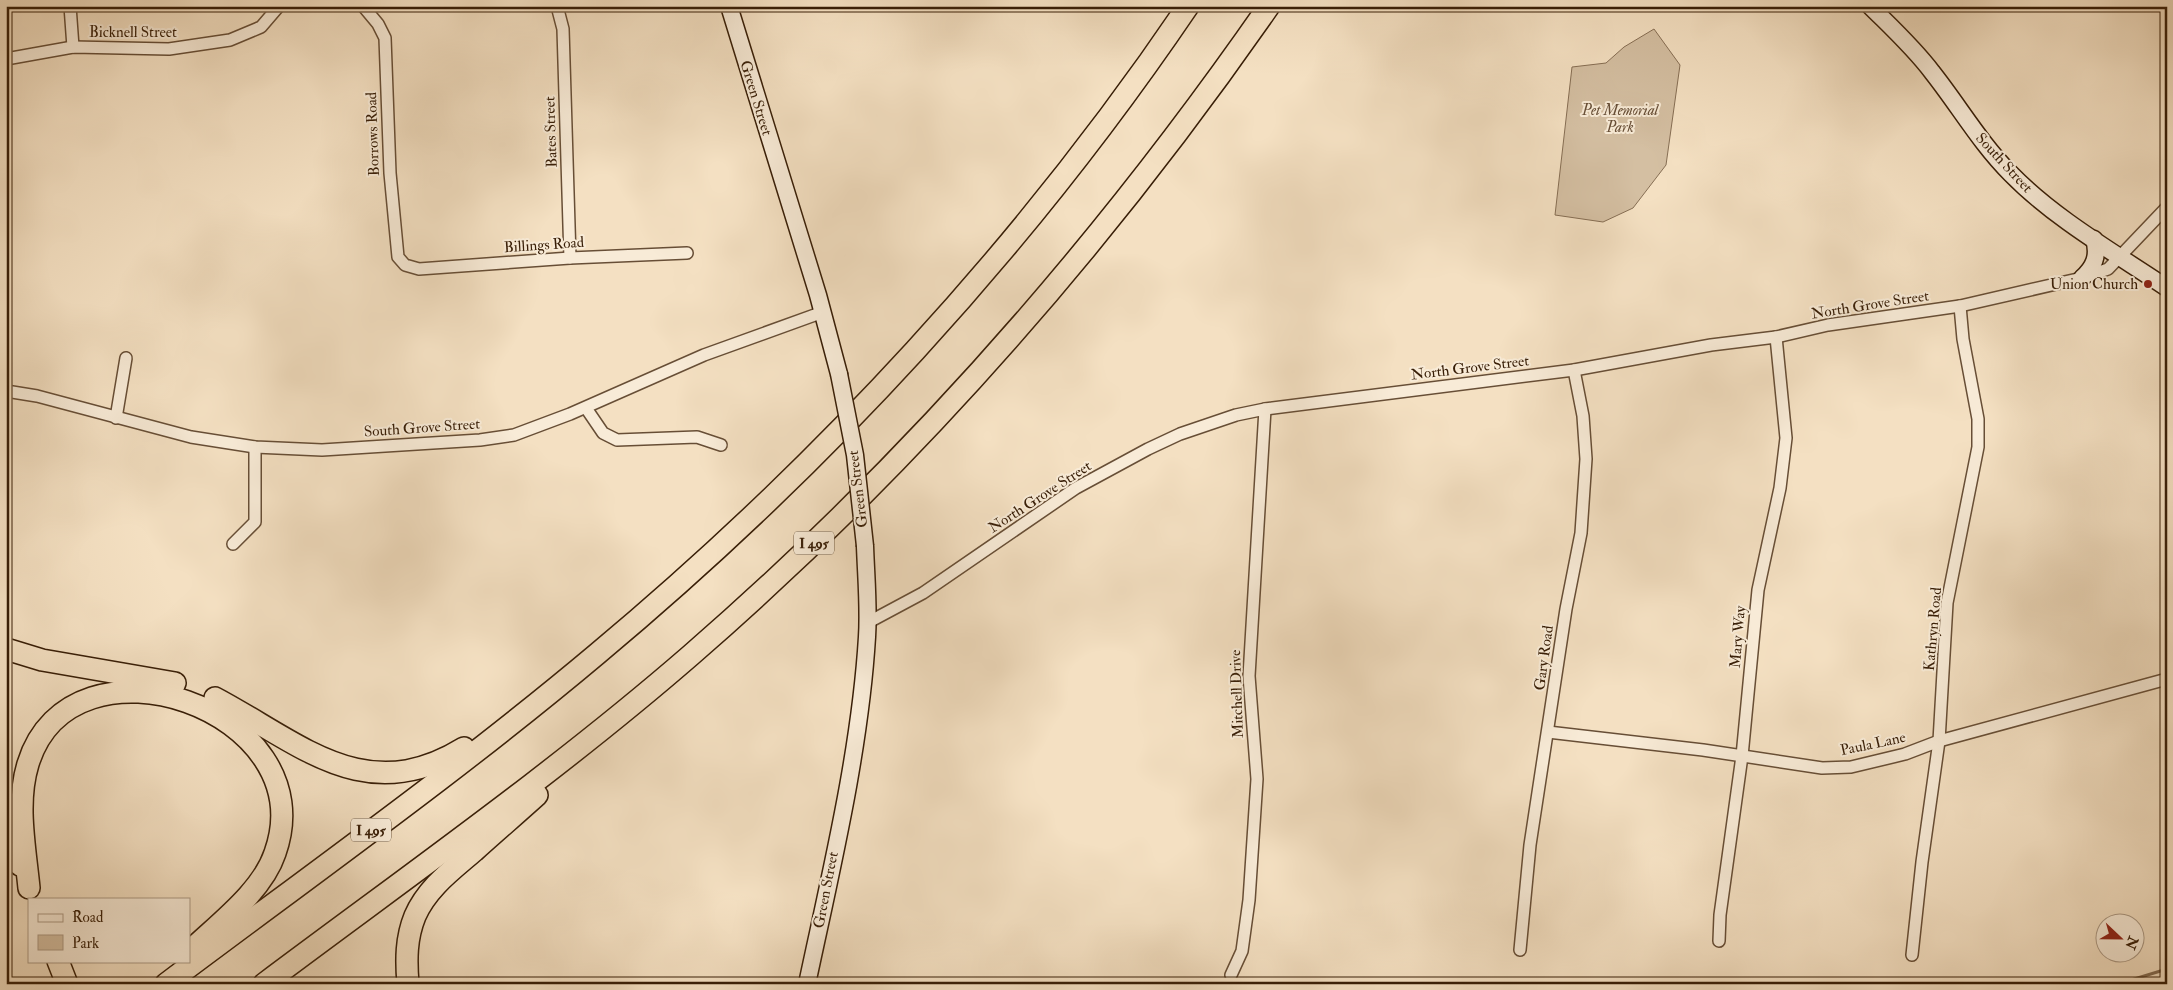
<svg xmlns="http://www.w3.org/2000/svg" width="2173" height="990" font-family="'IM FELL Double Pica',serif">
	<style>
		.green { fill: #d4bfa2; stroke: #866e54 }
		.lines { fill: none; stroke-linecap: round; stroke-linejoin: round }
		.stream { stroke: #826b51; stroke-width: 3 }
		.minor-casing { stroke: #674e36; stroke-width: 14 }
		.secondary-casing { stroke: #381e07; stroke-width: 19 }
		.motorway-casing { stroke: #381e07; stroke-width: 24 }
		.minor { stroke: #f8ebd7; stroke-width: 11 }
		.secondary { stroke: #f8ebd7; stroke-width: 16 }
		.motorway { stroke: #f4e0c2; stroke-width: 21 }
		.secondary-bridge-casing { stroke: #381e07; stroke-width: 19; stroke-linecap: butt }
		.secondary-bridge { stroke: #f8ebd7; stroke-width: 16 }
		.poi-dot { fill: #8f2418; stroke: #f8ebd7; stroke-width: 2 }
		.labels { text-anchor: middle; dominant-baseline: central; stroke-width: 4; stroke-linejoin: round; paint-order: stroke }
		.shield { fill: #f8ebd7; stroke: #725c45; stroke-width: 1 }
		.shield-label { font-size: 14px; font-weight: bold; fill: #381e07 }
		.street-label { font-size: 15px; fill: #381e07; stroke: #f8ebd7 }
		.park-label { font-size: 15px; font-style: italic; fill: #674e36; stroke: #f8ebd7 }
		.poi-label { font-size: 15px; fill: #381e07; stroke: #f8ebd7; text-anchor: end }
	</style>
	<rect width="100%" height="100%" fill="#f4e0c2"/>
	<filter id="stains"><feTurbulence type="fractalNoise" baseFrequency=".004" numOctaves="4"/><feColorMatrix values="0 0 0 0 .2 0 0 0 0 .09 0 0 0 0 .02 0 0 0 .5 -.17"/></filter>
	<radialGradient id="worn" r=".72"><stop offset=".6" stop-color="#630" stop-opacity="0"/><stop offset="1" stop-color="#630" stop-opacity=".3"/></radialGradient>
	<!-- green -->
	<path class="green" d="M1654,29L1680,65L1666,165L1633,208L1603,222L1555,215L1572,67L1606,63L1624,47Z"/>
	<g class="lines">
		<!-- stream -->
		<path class="stream" d="M2118,984L2167,969"/>
		<defs>
			<g id="minor">
				<path d="M70,6L73,47"/>
				<path d="M363,6L378,24L385,38L390,173L398,257L405,265L419,269L570,258L687,253"/>
				<path d="M557,6L563,29L570,258"/>
				<path d="M6,59L73,47L169,49L230,40L261,27L279,6"/>
				<path d="M6,391L37,396L191,437L255,447L322,450L480,440L514,435L570,414L704,355L823,312"/>
				<path d="M586,408L603,433L617,440L697,437L721,445"/>
				<path d="M116,418L126,358"/>
				<path d="M233,544L255,522V447"/>
				<path d="M867,623L923,593L1076,488L1148,449L1180,434L1236,415L1265,409L1574,370L1711,345L1776,337L1828,325L1960,306L2082,278L2108,269L2167,207"/>
				<path d="M1548,732L1703,750L1822,768L1851,767L1905,754L1939,741L2167,679"/>
				<path d="M1719,941L1720,915L1742,756L1758,590L1780,488L1786,438L1776,337"/>
				<path d="M1520,950L1530,845L1566,609L1581,533L1586,459L1583,416L1574,370"/>
				<path d="M1912,955L1922,862L1939,741L1947,603L1978,447V419L1963,339L1960,306"/>
				<path d="M1231,975L1242,951L1249,900L1257,779L1249,676L1265,409"/>
			</g>
			<g id="secondary">
				<path d="M729,6L818,295L839,374"/>
				<path d="M1870,6C1891,27 1914,48 1932,72C1959,106 1980,143 2011,174C2055,219 2115,253 2167,288"/>
				<path d="M2082,278C2094,267 2099,256 2094,239"/>
				<path d="M807,984C831,871 860,752 867,637C869,607 866,576 865,546"/>
			</g>
			<g id="motorway">
				<path d="M6,649L42,660L175,683"/>
				<path d="M215,698C300,743 365,809 464,748"/>
				<path d="M6,830L20,865"/>
				<path d="M29,888C25,847 16,803 28,764C71,622 326,710 275,853C262,892 218,924 189,952"/>
				<path d="M58,961L67,984"/>
				<path d="M166,984C311,875 459,770 597,654C821,467 1024,248 1188,6"/>
				<path d="M264,984C408,876 555,773 691,655C911,464 1103,245 1269,6"/>
				<path d="M408,984C406,960 406,938 415,916C427,888 452,870 474,851C495,832 516,814 537,795"/>
			</g>
		</defs>
		<!-- minor casing -->
		<use href="#minor" class="minor-casing"/>
		<!-- secondary casing -->
		<use href="#secondary" class="secondary-casing"/>
		<!-- motorway casing -->
		<use href="#motorway" class="motorway-casing"/>
		<!-- minor -->
		<use href="#minor" class="minor"/>
		<!-- secondary -->
		<use href="#secondary" class="secondary"/>
		<!-- motorway -->
		<use href="#motorway" class="motorway"/>
		<defs>
			<path id="secondary-bridge" d="M839,374L855,455L865,546"/>
		</defs>
		<!-- secondary-bridge casing -->
		<use href="#secondary-bridge" class="secondary-bridge-casing"/>
		<!-- secondary-bridge -->
		<use href="#secondary-bridge" class="secondary-bridge"/>
	</g>
	<!-- markers -->
	<circle class="poi-dot" cx="2148" cy="284" r="5"/>
	<g class="labels">
		<!-- shield labels -->
		<g class="shield">
			<rect x="794" y="531.5" width="40" height="23" rx="4"/>
			<rect x="351" y="818.5" width="40" height="23" rx="4"/>
		</g>
		<g class="shield-label">
			<text x="814" y="543">I 495</text>
			<text x="371" y="830">I 495</text>
		</g>
		<!-- street labels -->
		<g class="street-label">
			<text x="133" y="32">Bicknell Street</text>
			<text transform="translate(756 98) rotate(73)">Green Street</text>
			<text transform="translate(551 132) rotate(-92)">Bates Street</text>
			<text transform="translate(373 134) rotate(-92)">Borrows Road</text>
			<text transform="translate(2004 163) rotate(47)">South Street</text>
			<text transform="translate(544 245) rotate(-4)">Billings Road</text>
			<text transform="translate(1870 305) rotate(-9)">North Grove Street</text>
			<text transform="translate(1470 368) rotate(-7)">North Grove Street</text>
			<text transform="translate(422 428) rotate(-4)">South Grove Street</text>
			<text transform="translate(858 489) rotate(-97)">Green Street</text>
			<text transform="translate(1040 497) rotate(-33)">North Grove Street</text>
			<text transform="translate(1933 629) rotate(-85)">Kathryn Road</text>
			<text transform="translate(1738 637) rotate(-85)">Mary Way</text>
			<text transform="translate(1544 658) rotate(-82)">Gary Road</text>
			<text transform="translate(1237 694) rotate(-92)">Mitchell Drive</text>
			<text transform="translate(1873 744) rotate(-12)">Paula Lane</text>
			<text transform="translate(826 890) rotate(-79)">Green Street</text>
		</g>
		<!-- park labels -->
		<g class="park-label">
			<text x="1620" y="110">Pet Memorial<tspan x="1620" dy="17">Park</tspan></text>
		</g>
		<!-- poi labels -->
		<g class="poi-label">
			<text x="2138" y="284">Union Church</text>
		</g>
	</g>
	<!-- margin -->
	<rect width="2173" height="990" fill="none" stroke="#f4e0c2" stroke-width="25"/>
	<rect x="8" y="8" width="2158" height="975" fill="none" stroke="#381e07" stroke-width="2.5"/>
	<rect x="12" y="12" width="2148" height="965" fill="none" stroke="#381e07"/>
	<!-- legend -->
	<rect x="28" y="898" width="162" height="65" fill="#f8ebd7" stroke="#ab9984"/>
	<rect x="38" y="914" width="25" height="8" fill="#f8ebd7" stroke="#ab9984"/>
	<text x="72" y="922" font-size="15" fill="#381e07">Road</text>
	<rect x="38" y="935" width="25" height="15" fill="#d4bfa2" stroke="#ab9984"/>
	<text x="72" y="948" font-size="15" fill="#381e07">Park</text>
	<!-- north arrow -->
	<g transform="translate(2120 938) rotate(112)"><circle r="24" fill="#f8ebd7" stroke="#ab9984"/>
	<path d="M0-4L9 19L0 12L-9 19Z" fill="#8f2418"/>
	<text y="-8" font-size="14" font-weight="bold" text-anchor="middle" fill="#381e07">N</text>
	</g>
	<rect width="100%" height="100%" filter="url(#stains)"/>
	<rect width="100%" height="100%" fill="url(#worn)"/>
</svg>
